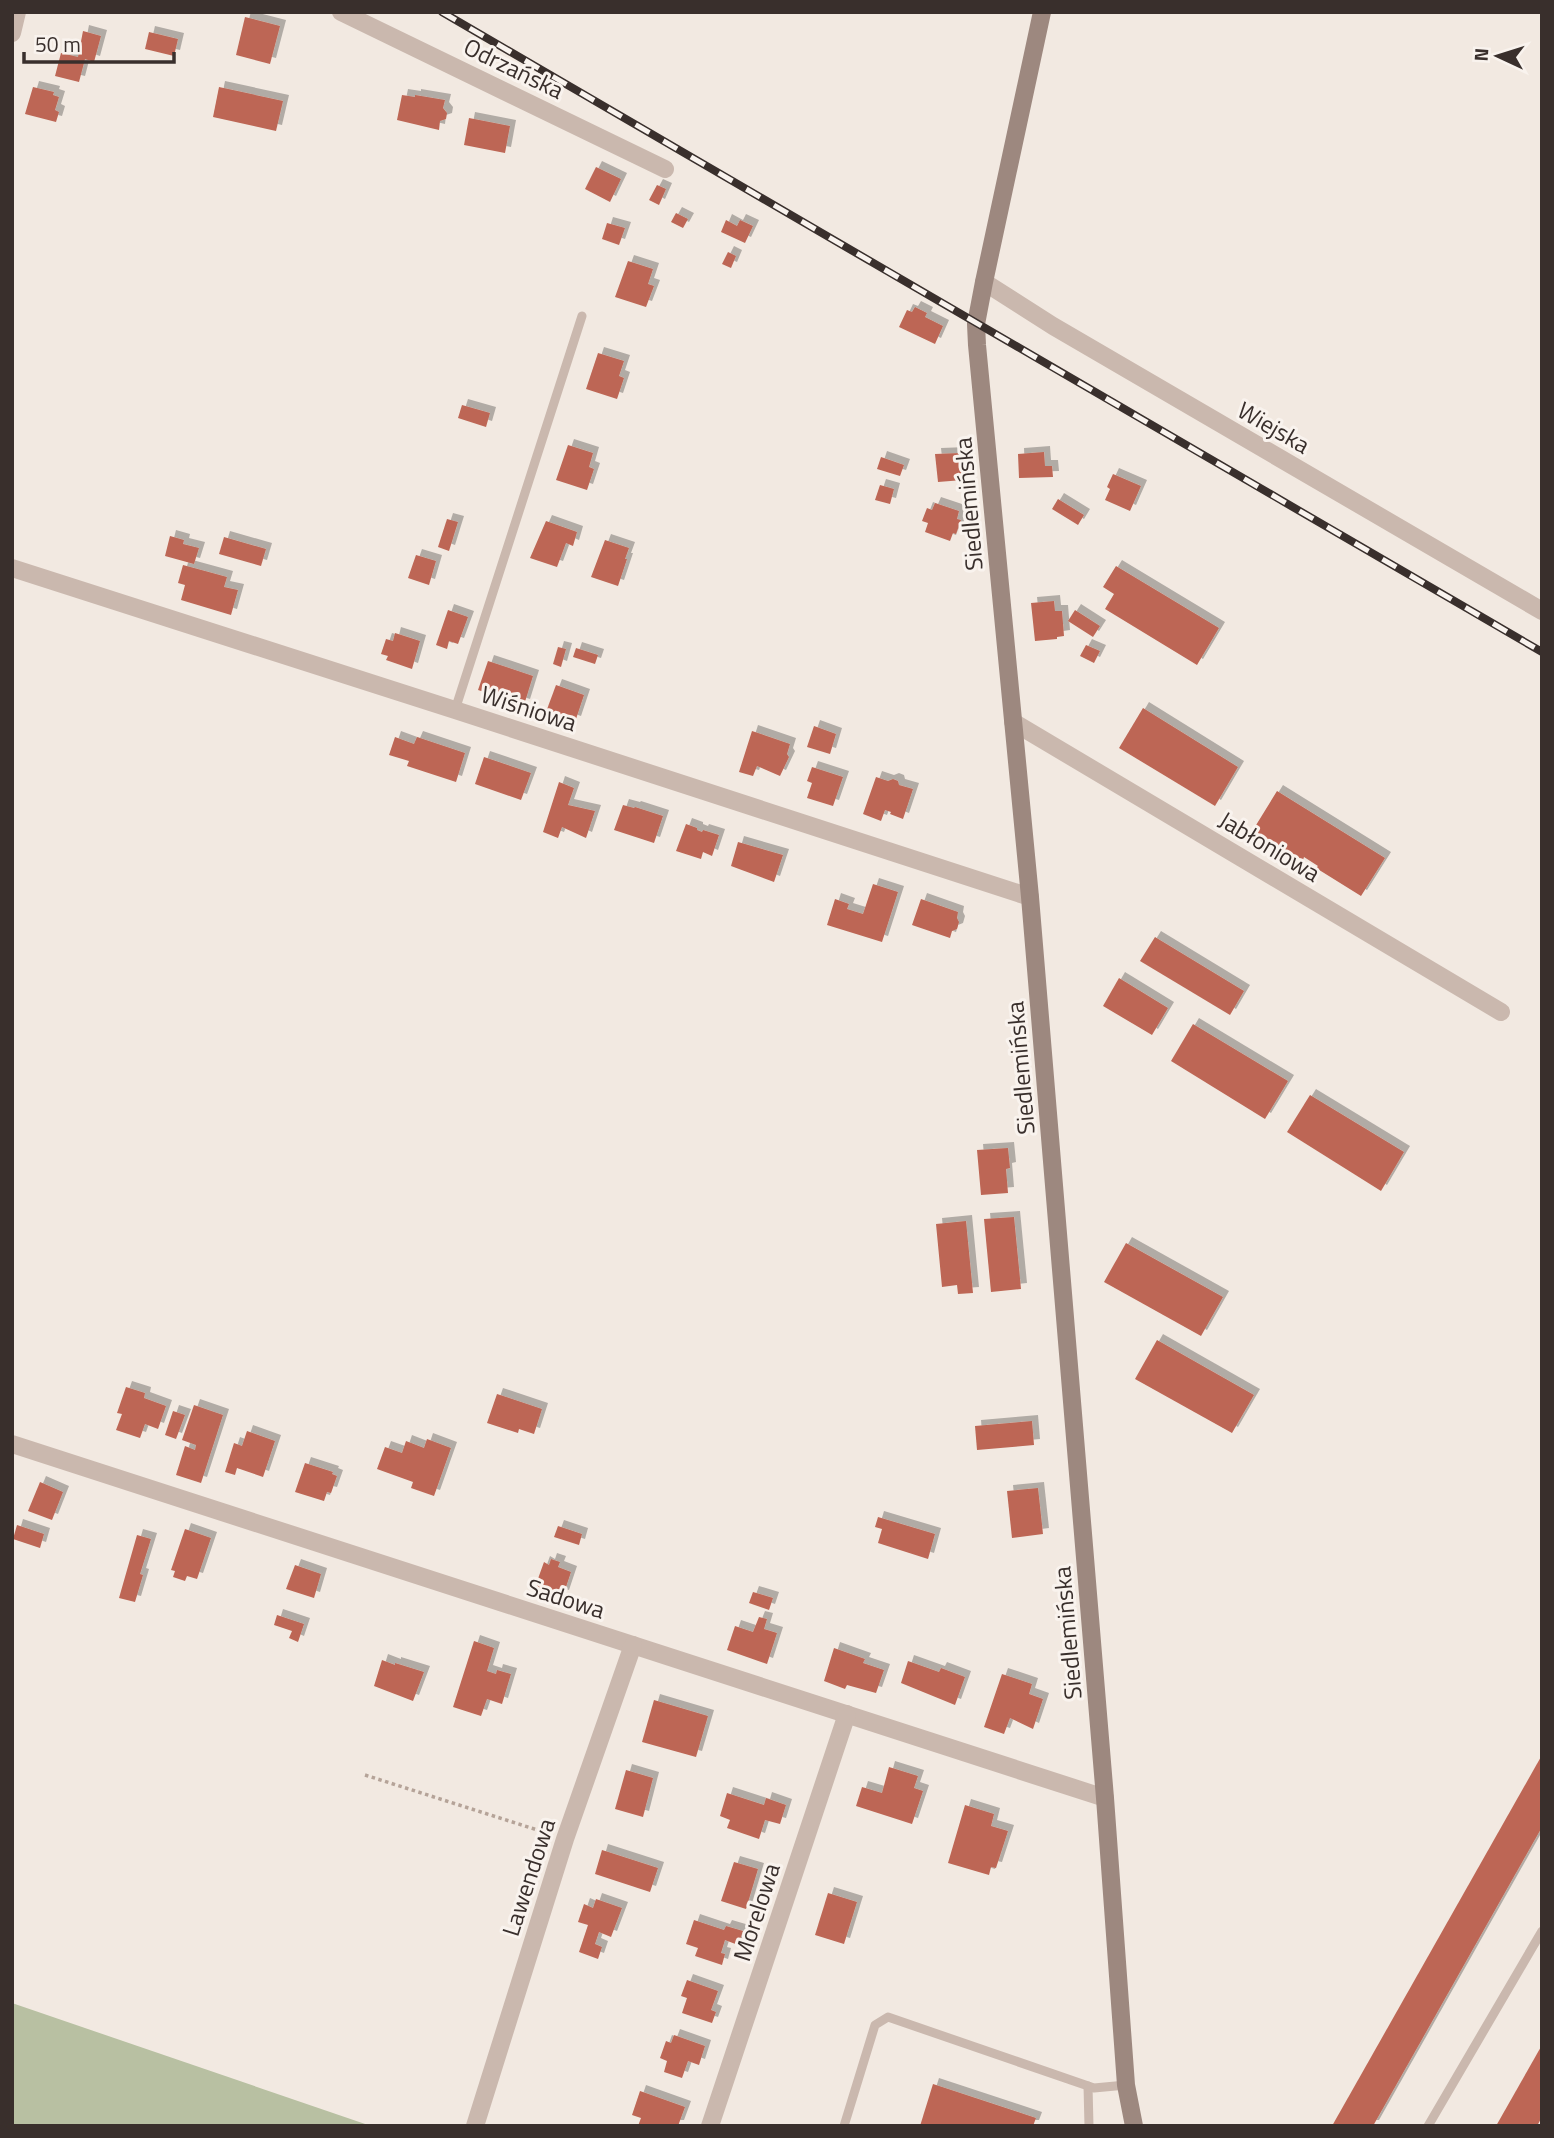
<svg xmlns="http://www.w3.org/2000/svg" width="1554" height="2138" font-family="'Titillium Web',sans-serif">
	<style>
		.green { fill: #b8c0a2 }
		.building { fill: #bd6654; filter: url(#shadow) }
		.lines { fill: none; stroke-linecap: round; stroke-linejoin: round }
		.path { stroke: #b5a398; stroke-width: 3.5; stroke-dasharray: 3.5 3.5; stroke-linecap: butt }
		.lane { stroke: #cab8ae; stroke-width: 9 }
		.street { stroke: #cab8ae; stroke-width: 18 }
		.secondary { stroke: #9d887f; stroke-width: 18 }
		.rail-casing { stroke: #392f2c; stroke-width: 8 }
		.rail { stroke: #f9f3ee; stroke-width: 5; stroke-dasharray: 16; stroke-linecap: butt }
		.labels { text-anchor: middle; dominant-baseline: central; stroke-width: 6; stroke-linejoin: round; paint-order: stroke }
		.street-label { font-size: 24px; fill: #392f2c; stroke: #f9f3ee }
	</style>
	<defs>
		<filter id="shadow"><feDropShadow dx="6" dy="-6" stdDeviation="0" flood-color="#0004"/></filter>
	</defs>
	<rect width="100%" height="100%" fill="#f2e9e1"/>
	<!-- green -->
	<path class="green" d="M12,2003L371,2126H12Z"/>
	<!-- building -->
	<g class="building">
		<path d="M245,17L280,26L270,64L236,55Z"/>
		<path d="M83,31L101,36L94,62L85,59L79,82L55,76L61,53L78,57Z"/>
		<path d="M149,32L178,39L174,56L145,49Z"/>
		<path d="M33,87L54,92L53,95L59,97L55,110L59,112L56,122L25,114Z"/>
		<path d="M219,87L283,101L276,131L213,117Z"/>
		<path d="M402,95L415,97V95L445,100L443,108L447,113L446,119L440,121L439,130L397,120Z"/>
		<path d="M469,118L510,126L505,153L464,145Z"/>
		<path d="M596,167L621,179L610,202L585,189Z"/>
		<path d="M657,185L666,189L659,205L649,200Z"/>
		<path d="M676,213L688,219L683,228L671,222Z"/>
		<path d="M726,220L737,226L740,220L753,226L745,243L721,232Z"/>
		<path d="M607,223L625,228L619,245L602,239Z"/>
		<path d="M728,252L736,256L731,268L722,264Z"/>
		<path d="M628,261L653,269L648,284L654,286L646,307L615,297Z"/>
		<path d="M915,307L927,313L925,317L943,326L935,344L899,327L907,310L912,312Z"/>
		<path d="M598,353L624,361L619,376L624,378L617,399L586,389Z"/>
		<path d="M462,405L490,413L486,427L458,418Z"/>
		<path d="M568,445L593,453L589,467L594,469L587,490L556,480Z"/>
		<path d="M1044,452L1045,466H1052L1053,477L1019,478L1018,454Z"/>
		<path d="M961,453L963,480L938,482L935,454Z"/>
		<path d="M881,457L904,465L900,476L877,469Z"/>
		<path d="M1113,474L1141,486L1130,511L1105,500L1110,489L1107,487Z"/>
		<path d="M880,485L894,489L890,504L875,500Z"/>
		<path d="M1058,499L1084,515L1078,525L1052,509Z"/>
		<path d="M935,503L959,511L957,519L961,520L956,534L953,533L950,541L925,532L928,523L922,521L927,508L932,510Z"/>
		<path d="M447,519L458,522L449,551L438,547Z"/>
		<path d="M546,521L577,532L573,546L566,543L557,567L530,558Z"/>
		<path d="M170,536L184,540L183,544L199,548L194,564L165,556Z"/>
		<path d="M224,537L266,549L261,566L219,554Z"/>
		<path d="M605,540L629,548L625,559H627L618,586L591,577Z"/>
		<path d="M416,555L436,561L429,585L408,578Z"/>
		<path d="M183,565L227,577L224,587L238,590L231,615L181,600L185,585L178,583Z"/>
		<path d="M1116,566L1219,628L1197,665L1105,609L1114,594L1103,587Z"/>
		<path d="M1054,601L1055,611H1062L1064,636L1057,637V639L1035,641L1031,603Z"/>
		<path d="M448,610L468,617L458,644L449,641L447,649L436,645Z"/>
		<path d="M1075,610L1100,626L1093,637L1068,621Z"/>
		<path d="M395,633L420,641L412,669L386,660L388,656L381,654L386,639L393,641Z"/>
		<path d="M1086,645L1100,651L1094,663L1080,656Z"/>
		<path d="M558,647L566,649L561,667L553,664Z"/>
		<path d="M576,648L598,655L595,664L573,657Z"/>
		<path d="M488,661L533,676L524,705L478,690Z"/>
		<path d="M556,685L584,695L575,722L546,712Z"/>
		<path d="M1143,708L1238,767L1215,806L1119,748Z"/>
		<path d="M814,726L836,734L830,754L807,747Z"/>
		<path d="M752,731L790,744L787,754L789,757L780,776L757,766L753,776L739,772Z"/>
		<path d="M395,737L414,744L417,737L465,753L456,782L407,766L409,761L389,755Z"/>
		<path d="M484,757L531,773L521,800L475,784Z"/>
		<path d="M812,767L843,777L833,806L807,798L812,783L807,781Z"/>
		<path d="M876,777L888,781L893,779L898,781L899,785L913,789L903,819L890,814L891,812L885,810L881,821L863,814Z"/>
		<path d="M559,782L574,788L568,805L595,811L586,838L562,827L558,838L543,832Z"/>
		<path d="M1277,791L1385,858L1361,896L1316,868L1318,866L1304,857L1303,860L1253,830Z"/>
		<path d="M623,805L634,808L635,807L663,816L654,843L614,830Z"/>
		<path d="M686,824L697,828V830L702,832L703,830L719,835L712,856L703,852L701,859L676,851Z"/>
		<path d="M738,842L783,855L774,882L731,866Z"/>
		<path d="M873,884L898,892L882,942L827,925L835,899L849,904L847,909L863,914Z"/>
		<path d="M921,899L958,912L957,918L959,922L957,929L952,931L950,938L912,925Z"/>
		<path d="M1155,937L1244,991L1230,1015L1140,961Z"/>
		<path d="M1119,978L1168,1008L1152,1035L1103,1006Z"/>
		<path d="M1193,1024L1288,1081L1265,1119L1171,1061Z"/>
		<path d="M1310,1095L1404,1152L1381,1191L1287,1132Z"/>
		<path d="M1008,1148L1010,1168L1006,1169L1008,1193L981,1195L977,1150Z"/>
		<path d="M1014,1217L1021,1289L991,1292L984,1219Z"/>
		<path d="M966,1221L973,1293L958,1294L957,1285L942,1287L936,1224Z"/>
		<path d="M1126,1243L1223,1297L1201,1336L1104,1282Z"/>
		<path d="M1157,1340L1254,1395L1232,1433L1135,1379Z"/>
		<path d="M126,1387L145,1393L144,1398L166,1406L158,1429L145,1424L140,1438L116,1430L122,1414L117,1413Z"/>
		<path d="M497,1394L542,1409L534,1434L519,1429L518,1433L487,1423Z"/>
		<path d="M194,1405L223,1415L201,1483L176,1475L185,1446L195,1450L196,1445L182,1440Z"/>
		<path d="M173,1411L185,1415L176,1439L165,1435Z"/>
		<path d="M1032,1421L1034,1445L977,1450L975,1426Z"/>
		<path d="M247,1431L275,1441L263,1477L237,1468L235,1475L225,1472L234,1443L242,1446Z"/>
		<path d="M427,1439L451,1448L434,1496L411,1488L413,1482L377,1469L385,1447L402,1453L406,1441L424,1448Z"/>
		<path d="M305,1463L333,1472L332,1474L337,1476L331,1493L327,1492L324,1501L295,1492Z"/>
		<path d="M40,1482L63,1492L52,1520L28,1511Z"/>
		<path d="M1038,1488L1043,1534L1012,1538L1007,1491Z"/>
		<path d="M878,1517L935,1534L928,1559L878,1543L882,1529L875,1527Z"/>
		<path d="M17,1525L44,1534L40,1548L13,1539Z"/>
		<path d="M558,1526L582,1534L579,1545L554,1537Z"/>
		<path d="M185,1529L211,1538L197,1579L187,1576L185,1581L173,1577L175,1571L171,1570Z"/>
		<path d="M137,1535L151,1539L140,1574L143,1575L135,1602L119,1598Z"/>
		<path d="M551,1559L560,1562L558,1567L571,1572L563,1596L535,1587L544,1562L549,1565Z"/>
		<path d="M295,1565L321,1574L314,1598L286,1589Z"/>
		<path d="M753,1592L773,1598L769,1610L749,1603Z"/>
		<path d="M277,1615L304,1624L298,1642L289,1638L292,1631L274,1625Z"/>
		<path d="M759,1617L767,1619L764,1629L777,1633L767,1664L727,1650L735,1626L753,1632Z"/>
		<path d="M474,1641L494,1648L487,1671L496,1674L497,1670L511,1674L502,1704L487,1699L481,1716L453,1707Z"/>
		<path d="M834,1648L865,1659L863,1663L884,1670L876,1693L847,1685L845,1689L824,1681Z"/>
		<path d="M382,1660L395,1665V1663L424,1672L413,1701L374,1686Z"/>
		<path d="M908,1661L939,1672L941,1668L965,1677L955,1705L901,1683Z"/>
		<path d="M1002,1674L1032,1684L1029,1694L1043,1699L1033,1729L1010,1718L1004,1734L984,1727Z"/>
		<path d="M654,1700L708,1716L696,1757L642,1742Z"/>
		<path d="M1542,1755V1827L1373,2126H1332Z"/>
		<path d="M889,1767L918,1776L914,1788L923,1791L912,1824L856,1806L862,1787L882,1793Z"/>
		<path d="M626,1770L653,1778L643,1817L615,1809Z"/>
		<path d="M727,1793L764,1805L766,1798L786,1805L780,1824L765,1820L759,1839L727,1828L730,1820L720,1816Z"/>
		<path d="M965,1805L994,1814L991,1826L1008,1831L996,1868L991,1867L989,1875L948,1863Z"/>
		<path d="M602,1850L658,1868L650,1892L595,1874Z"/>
		<path d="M734,1862L758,1869L746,1909L721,1901Z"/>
		<path d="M828,1893L857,1902L844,1944L815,1935Z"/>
		<path d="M596,1899L622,1908L611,1937L599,1932L595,1944L602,1947L598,1959L579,1952L588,1925L578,1922L584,1904L593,1908Z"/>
		<path d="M694,1920L724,1930L726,1926L743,1931L738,1945L725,1940L721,1953L725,1954L722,1965L695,1956L698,1948L686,1944Z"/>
		<path d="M687,1980L718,1991L711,2010L716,2012L712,2023L682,2013L687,1998L681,1996Z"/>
		<path d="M674,2035L705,2046L699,2065L688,2061L682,2078L664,2072L667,2061L660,2058L666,2041L671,2043Z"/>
		<path d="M1542,2045V2117L1537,2126H1496Z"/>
		<path d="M933,2084L1036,2118L1033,2126H920Z"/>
		<path d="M640,2091L685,2107L678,2126H638L641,2118L632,2115Z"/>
	</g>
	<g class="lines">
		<!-- path -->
		<path class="path" d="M365,1775L550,1834"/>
		<!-- lane -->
		<g class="lane">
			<path d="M455,710L582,316"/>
			<path d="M1088,2086L1089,2126"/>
			<path d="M844,2126L875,2025L888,2017L1094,2088L1126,2085"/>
			<path d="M1428,2126L1542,1931"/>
		</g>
		<!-- street -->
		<g class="street">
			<path d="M341,12L665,169"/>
			<path d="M12,33L17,12"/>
			<path d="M984,282L1053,326L1542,611"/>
			<path d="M12,568L455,710L1030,897"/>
			<path d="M1013,722L1501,1012"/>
			<path d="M12,1444L1105,1798"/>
			<path d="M475,2126L565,1839L633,1645"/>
			<path d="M710,2126L847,1714"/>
		</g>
		<!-- secondary -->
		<path class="secondary" d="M1042,12L984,282L976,324L977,345L1030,897L1105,1798L1126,2085L1134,2126"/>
		<defs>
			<path id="rail" d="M442,12L1542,652"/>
		</defs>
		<!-- rail casing -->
		<use href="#rail" class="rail-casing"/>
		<!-- rail -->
		<use href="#rail" class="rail"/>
	</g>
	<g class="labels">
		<!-- street labels -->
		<g class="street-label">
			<text transform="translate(514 68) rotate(26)">Odrzańska</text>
			<text transform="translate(1274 427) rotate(30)">Wiejska</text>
			<text transform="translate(968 504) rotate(-95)">Siedlemińska</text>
			<text transform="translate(529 708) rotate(18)">Wiśniowa</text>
			<text transform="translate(1270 846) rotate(31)">Jabłoniowa</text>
			<text transform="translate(1020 1068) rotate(-95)">Siedlemińska</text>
			<text transform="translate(566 1598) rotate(18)">Sadowa</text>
			<text transform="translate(1067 1633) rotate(-95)">Siedlemińska</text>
			<text transform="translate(528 1877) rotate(-72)">Lawendowa</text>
			<text transform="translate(756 1912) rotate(-72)">Morelowa</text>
		</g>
	</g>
	<!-- border -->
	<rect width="1554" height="2138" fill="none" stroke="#392f2c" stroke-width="28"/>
	<!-- north arrow -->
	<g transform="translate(1498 56) rotate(274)" stroke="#f9f3ee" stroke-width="5" paint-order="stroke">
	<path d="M0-5L12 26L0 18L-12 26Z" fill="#392f2c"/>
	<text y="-10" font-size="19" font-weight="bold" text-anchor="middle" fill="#392f2c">N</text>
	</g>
	<!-- scale -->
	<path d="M24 52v10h150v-10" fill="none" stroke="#392f2c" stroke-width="3.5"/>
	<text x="35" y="52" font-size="21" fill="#392f2c" stroke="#f9f3ee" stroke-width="5" paint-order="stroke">50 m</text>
</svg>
